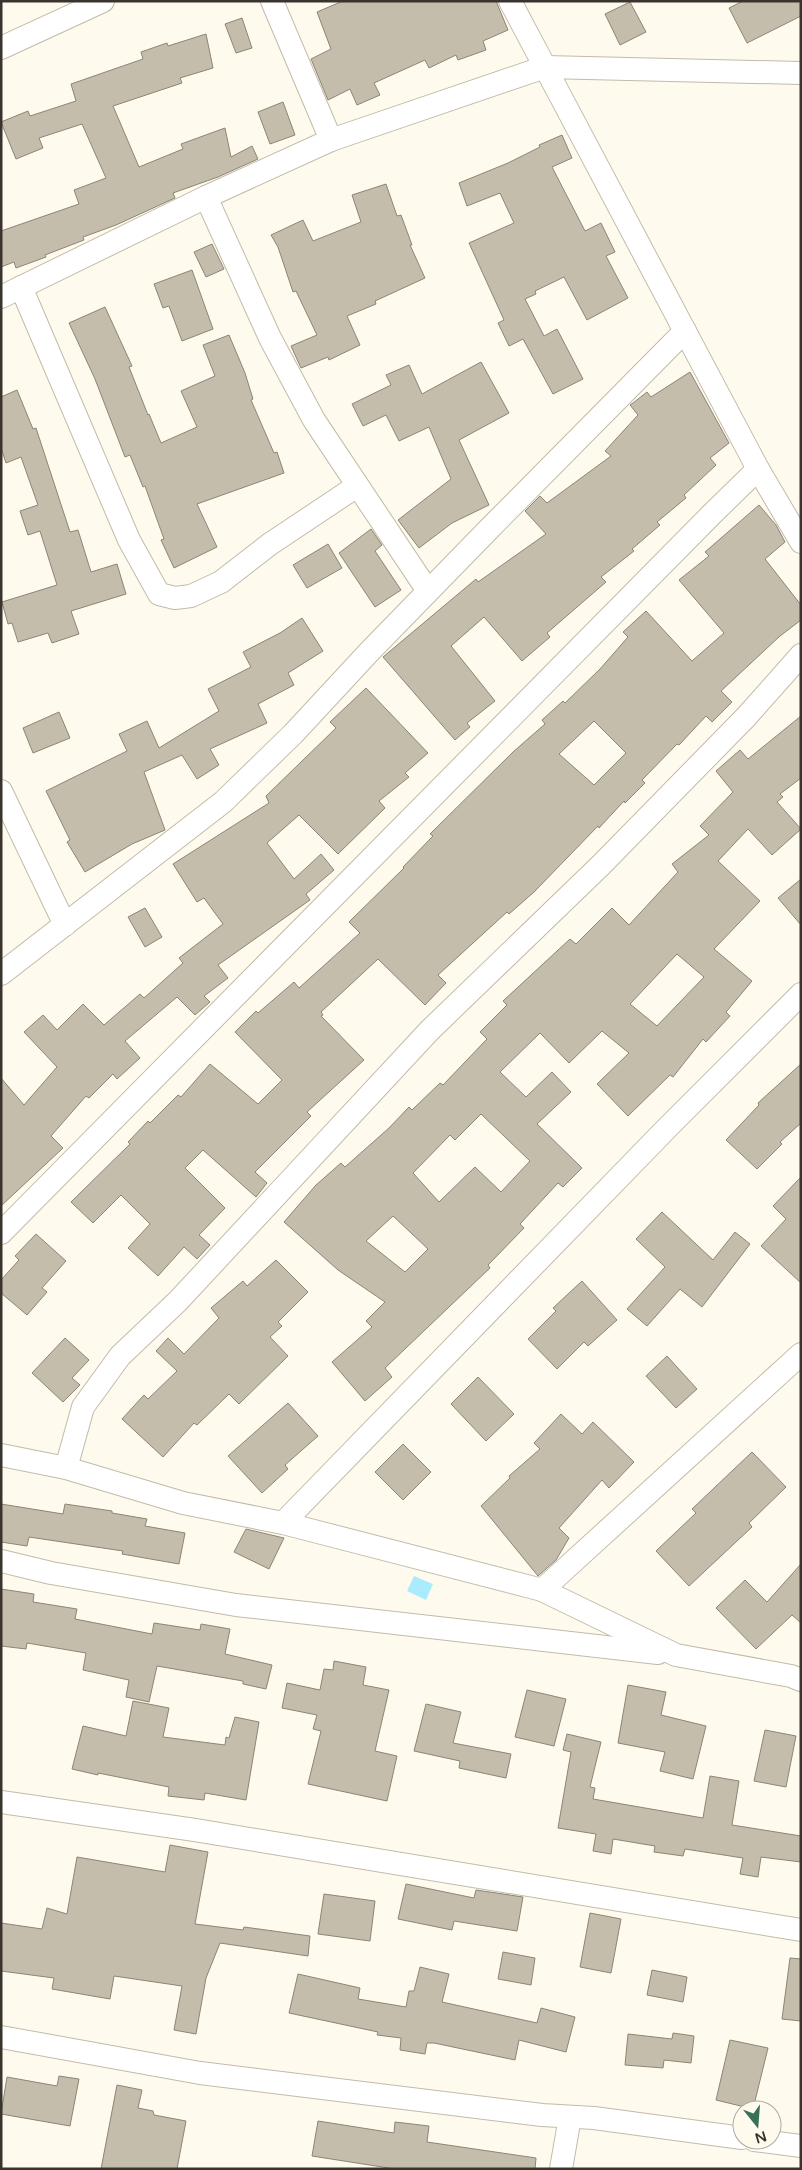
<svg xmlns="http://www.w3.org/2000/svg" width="802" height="2170" font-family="'Varela Round',sans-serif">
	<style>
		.water { fill: #aaecfd }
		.building { fill: #c5bdab; stroke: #8d8574; fill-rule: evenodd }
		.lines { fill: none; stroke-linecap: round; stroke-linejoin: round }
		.street-casing { stroke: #c3bba8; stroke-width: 24 }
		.street { stroke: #fff; stroke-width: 22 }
	</style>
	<rect width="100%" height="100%" fill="#fffaee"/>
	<!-- water -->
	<path class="water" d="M414,1576L433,1584L426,1600L407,1591Z"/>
	<!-- building -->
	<g class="building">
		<path d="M343,1H496L508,30L483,41L486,50L458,60L456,55L429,68L425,60L374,83L380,95L357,105L350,89L328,100L311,59L331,49L317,12Z"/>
		<path d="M743,1H801V16L747,43L729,8Z"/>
		<path d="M630,2L646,32L620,45L605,14Z"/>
		<path d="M242,18L252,48L236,53L225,24Z"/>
		<path d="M206,34L213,68L180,78L182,83L113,106L139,167L183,149L181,144L225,128L231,157L252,146L258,159L218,177L173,193L175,198L116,225L83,237L84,240L45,255L46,257L16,268L14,262L1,267V231L79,204L74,190L106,178L82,124L39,138L43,148L16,159L1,122L28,111L30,116L76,101L71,84L143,59L141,52L167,43L168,46Z"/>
		<path d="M283,102L295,135L270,144L258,112Z"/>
		<path d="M562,135L572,158L552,167L585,231L601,223L615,252L606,256L628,298L587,320L564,277L535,291L536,294L525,299L544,336L557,329L583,379L553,394L523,339L509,346L498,323L504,320L469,243L514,223L500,193L467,206L459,183L508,163L540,147L539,145Z"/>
		<path d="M386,184L397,216L401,215L412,245H410L425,278L375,301L376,304L347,316L360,345L329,360L328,357L301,368L291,346L317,335L296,291L293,292L278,247L271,235L303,220L313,241L361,222L352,195Z"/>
		<path d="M212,244L224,269L206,277L194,252Z"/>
		<path d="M192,270L213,329L182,341L169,306L163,308L154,284Z"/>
		<path d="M105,307L132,366L129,367L148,415L149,414L161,443L197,427L181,391L215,376L203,345L229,335L245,373L253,399L251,400L274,453L277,452L284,473L197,504L217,547L174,568L161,540L164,539L145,486L143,487L130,455L125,457L95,379L69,323Z"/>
		<path d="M481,362L509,413L459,440L489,505L452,523L419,548L398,520L451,479L429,427L399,441L386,415L363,426L352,404L391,385L386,375L409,365L422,394Z"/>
		<path d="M690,372L729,443L710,458L716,465L684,495L686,498L657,522L660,525L632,549L634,551L601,577L606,582L547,633L550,637L522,661L484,617L451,646L495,701L467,723L470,727L455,740L383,657L476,579L478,582L546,534L525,511L540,496L547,503L611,456L605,451L638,415L630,405L633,403L647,392L651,397Z"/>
		<path d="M17,390L33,429L36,428L70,532L78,530L91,572L117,564L126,594L71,611L79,634L52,643L48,633L18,642L12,623L8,624L2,602L57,585L40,531L28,535L20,511L38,505L21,457L6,463L1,448V397Z"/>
		<path d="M759,505L776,525L785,542L765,559L801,605V620L780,636L721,691L732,702L712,722L706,716L679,745L677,744L642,780L645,783L625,803L624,801L599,828L598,826L534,892L509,914L507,912L438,975L446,983L425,1005L378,959L321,1012L323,1015L321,1016L364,1060L307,1112L311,1116L255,1172L267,1183L256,1197L203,1150L185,1168L225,1208L199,1235L210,1245L197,1259L184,1247L158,1276L128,1248L150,1224L121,1195L93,1223L71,1202L130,1144L128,1142L148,1121L150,1123L178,1095L181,1097L210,1064L258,1104L282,1080L235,1032L256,1011L258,1013L294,982L299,988L360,933L349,922L404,868L403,867L433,836L430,834L513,752L545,724L542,720L563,701L565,703L600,669L628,637L623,632L646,611L692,661L724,633L679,580L709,556L705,552ZM594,721L626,753L594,785L559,754Z"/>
		<path d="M371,529L382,545L375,551L401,590L375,607L339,553Z"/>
		<path d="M328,544L342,568L307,588L293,565Z"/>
		<path d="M302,618L323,651L288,673L294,685L258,704L267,723L210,749L219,765L197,779L182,755L144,772L165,830L132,844L85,872L67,842L70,840L46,791L127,751L119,734L147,721L159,748L219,711L208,689L251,667L243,652L280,633Z"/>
		<path d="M366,688L428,753L405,773L409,777L379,801L385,808L338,854L299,815L267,843L294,879L321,854L334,870L306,894L310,900L218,965L228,978L204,996L210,1002L195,1015L177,997L125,1041L140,1058L117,1079L113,1074L89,1098L86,1096L51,1136L63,1148L1,1206V1078L24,1105L57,1067L24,1032L43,1015L57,1030L83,1004L104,1025L140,994L144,998L183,963L179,958L223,924L204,898L197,902L173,864L269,803L266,796L336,728L330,722Z"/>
		<path d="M59,712L70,738L33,753L23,728Z"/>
		<path d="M801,716V778L780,794L783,797L777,802L801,829L772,855L748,829L718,861L760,901L714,949L752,981L726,1012L730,1016L706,1042L703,1039L673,1077L670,1075L628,1116L597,1084L629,1053L602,1031L569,1063L540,1033L500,1072L526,1097L552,1072L571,1092L537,1124L582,1168L563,1187L558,1183L520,1224L524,1228L488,1265L490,1268L385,1368L392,1377L365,1401L332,1362L372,1327L366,1321L385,1302L338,1270L284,1222L316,1185L341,1163L345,1167L389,1128L409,1107L412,1110L440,1083L443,1085L487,1039L480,1032L507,1005L503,1001L570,939L576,944L612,908L629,925L678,872L672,864L709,835L700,826L733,792L716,771L740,750L748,759ZM677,954L704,977L657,1026L630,1004ZM481,1114L530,1161L501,1192L475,1167L439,1202L413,1173L450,1135L455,1140ZM393,1216L428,1249L405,1272L366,1241Z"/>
		<path d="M801,879V925L778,898Z"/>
		<path d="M145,908L162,937L145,947L128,917Z"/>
		<path d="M801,1064V1123L780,1142L782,1144L757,1169L726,1140L759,1105L758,1103Z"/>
		<path d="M801,1177V1283L761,1246L786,1219L773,1206Z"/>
		<path d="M662,1212L713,1260L735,1232L750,1244L702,1307L680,1289L647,1326L627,1309L665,1267L636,1239Z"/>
		<path d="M36,1234L66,1261L42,1288L47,1292L27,1315L1,1293V1280L19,1260L15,1256Z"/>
		<path d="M276,1260L308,1292L278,1322L282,1326L270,1337L288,1356L239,1404L229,1394L197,1425L194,1423L163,1457L122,1419L144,1395L148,1399L177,1371L156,1351L168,1338L184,1354L219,1318L211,1308L243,1281L247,1286Z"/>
		<path d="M582,1281L617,1320L588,1346L584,1342L557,1369L528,1339L556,1311L553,1308Z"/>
		<path d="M65,1338L89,1360L72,1378L80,1385L63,1402L32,1373Z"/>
		<path d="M667,1356L697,1389L676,1408L646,1376Z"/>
		<path d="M478,1377L514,1414L486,1441L451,1404Z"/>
		<path d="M288,1403L318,1436L285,1465L288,1469L262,1493L228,1456Z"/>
		<path d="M561,1414L582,1434L593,1422L634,1462L609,1488L602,1480L559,1528L569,1538L556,1560L538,1576L481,1506L510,1478L509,1476L540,1449L534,1443Z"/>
		<path d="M403,1444L431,1472L403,1500L375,1472Z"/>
		<path d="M752,1452L786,1487L749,1523L752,1527L689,1586L656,1551L696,1513L692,1509Z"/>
		<path d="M1,1504L63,1514L65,1504L112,1511V1513L147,1519L145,1526L185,1533L179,1564L122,1554L123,1551L29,1537L27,1546L1,1542Z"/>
		<path d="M246,1529L284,1538L269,1569L234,1552Z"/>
		<path d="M801,1564V1623L792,1615L756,1649L716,1608L745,1580L767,1602Z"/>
		<path d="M1,1589L34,1594L33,1602L77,1609L75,1619L152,1634L154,1623L200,1630L201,1624L230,1629L225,1654L272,1665L266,1689L243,1684V1681L157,1666L149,1702L126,1697L129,1680L83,1670L86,1653L27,1643L26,1649L1,1646Z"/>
		<path d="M334,1661L366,1667L363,1685L389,1690L375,1751L397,1756L387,1801L308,1784L321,1731L313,1729L317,1715L282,1708L287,1683L320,1690L324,1669L333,1670Z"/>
		<path d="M628,1685L666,1692L661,1715L706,1726L693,1779L660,1771L665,1752L618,1743Z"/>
		<path d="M527,1690L566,1699L554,1746L515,1737Z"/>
		<path d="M133,1701L169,1708L163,1737L225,1745L226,1737L229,1738L235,1717L259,1722L246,1800L205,1793L204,1800L168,1796L169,1787L98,1773V1775L72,1769L83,1726L126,1736Z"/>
		<path d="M426,1704L461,1712L453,1743L511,1754L506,1778L459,1768L460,1761L414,1751Z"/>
		<path d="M765,1730L796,1736L786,1787L754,1781Z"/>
		<path d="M567,1734L601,1742L590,1787L595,1788L593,1799L703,1818L710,1776L739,1781L732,1825L801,1836V1862L761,1857L758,1877L740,1874L743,1858L685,1849L683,1856L654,1852L655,1846L613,1839L611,1854L593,1851L596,1834L558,1828L571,1752L563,1750Z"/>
		<path d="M170,1845L208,1852L195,1924L243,1930L244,1927L310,1936L308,1956L220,1943L206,1978L196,2034L174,2030L182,1986L114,1976L110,1999L52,1989L54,1978L1,1971V1923L42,1929L47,1908L67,1914L77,1857L165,1872Z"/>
		<path d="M406,1884L474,1898L476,1890L523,1897L517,1931L454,1921L452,1930L398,1919Z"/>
		<path d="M324,1894L375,1901L370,1941L318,1934Z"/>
		<path d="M590,1913L621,1919L611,1973L580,1967Z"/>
		<path d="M503,1952L535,1958L531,1985L498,1979Z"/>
		<path d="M790,1958L801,1959V2021L782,2019Z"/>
		<path d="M420,1967L449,1974L442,2002L537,2023L541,2008L575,2017L566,2052L519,2040L515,2060L434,2043H427L425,2054L400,2050L401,2038L377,2035L378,2032L289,2013L298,1974L360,1988L358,1999L406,2007L409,1991H414Z"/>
		<path d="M652,1970L687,1977L683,2002L647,1995Z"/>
		<path d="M673,2033L694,2036L691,2063L664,2060L663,2068L625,2065L628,2034L672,2039Z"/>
		<path d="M730,2040L768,2048L753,2109L716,2100Z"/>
		<path d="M59,2076L79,2079L70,2126L1,2114L7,2077L57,2086Z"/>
		<path d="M117,2085L142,2090L138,2108L153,2111L154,2115L186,2121L177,2169H101Z"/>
		<path d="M318,2121L394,2133L395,2122L429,2126L427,2142L536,2158L535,2169H395L312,2156Z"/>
	</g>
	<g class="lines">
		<defs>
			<g id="street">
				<path d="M272,1L331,140"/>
				<path d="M1,48L103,1"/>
				<path d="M801,73L545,67L758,469L801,542"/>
				<path d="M206,197L270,338L314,420L428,591"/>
				<path d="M21,287L129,540L159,594L175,598L191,596L221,582L270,544L357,486"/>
				<path d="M1,297L206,197L331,140L545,67L510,1"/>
				<path d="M1,791L65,925"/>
				<path d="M1,974L223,802L293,734L370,651L489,529L685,331"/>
				<path d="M1,1233L712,514L758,469"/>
				<path d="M1,1455L66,1468L183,1503L283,1523L542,1590L676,1655L791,1676L801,1680"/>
				<path d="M66,1468L83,1407L120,1356L178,1301L430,1030L601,865L746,717L801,655"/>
				<path d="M283,1523L668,1127L801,994"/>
				<path d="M1,1561L51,1573L236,1605L658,1653"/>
				<path d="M542,1590L801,1354"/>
				<path d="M1,1802L195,1830L801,1930"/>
				<path d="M1,2037L200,2073L542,2115L594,2118L742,2138"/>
				<path d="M754,2140L801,2146"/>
				<path d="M561,2169L570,2117"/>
			</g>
		</defs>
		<!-- street casing -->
		<use href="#street" class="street-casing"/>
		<!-- street -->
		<use href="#street" class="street"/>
	</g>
	<!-- border -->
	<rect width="802" height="2170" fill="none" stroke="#39352e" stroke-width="5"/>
	<!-- north arrow -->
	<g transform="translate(757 2125) rotate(163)"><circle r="24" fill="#fffaee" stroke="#b0aba1"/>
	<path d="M0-4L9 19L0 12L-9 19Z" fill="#38715a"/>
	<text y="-8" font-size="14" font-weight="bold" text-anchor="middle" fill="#39352e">N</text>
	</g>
</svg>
